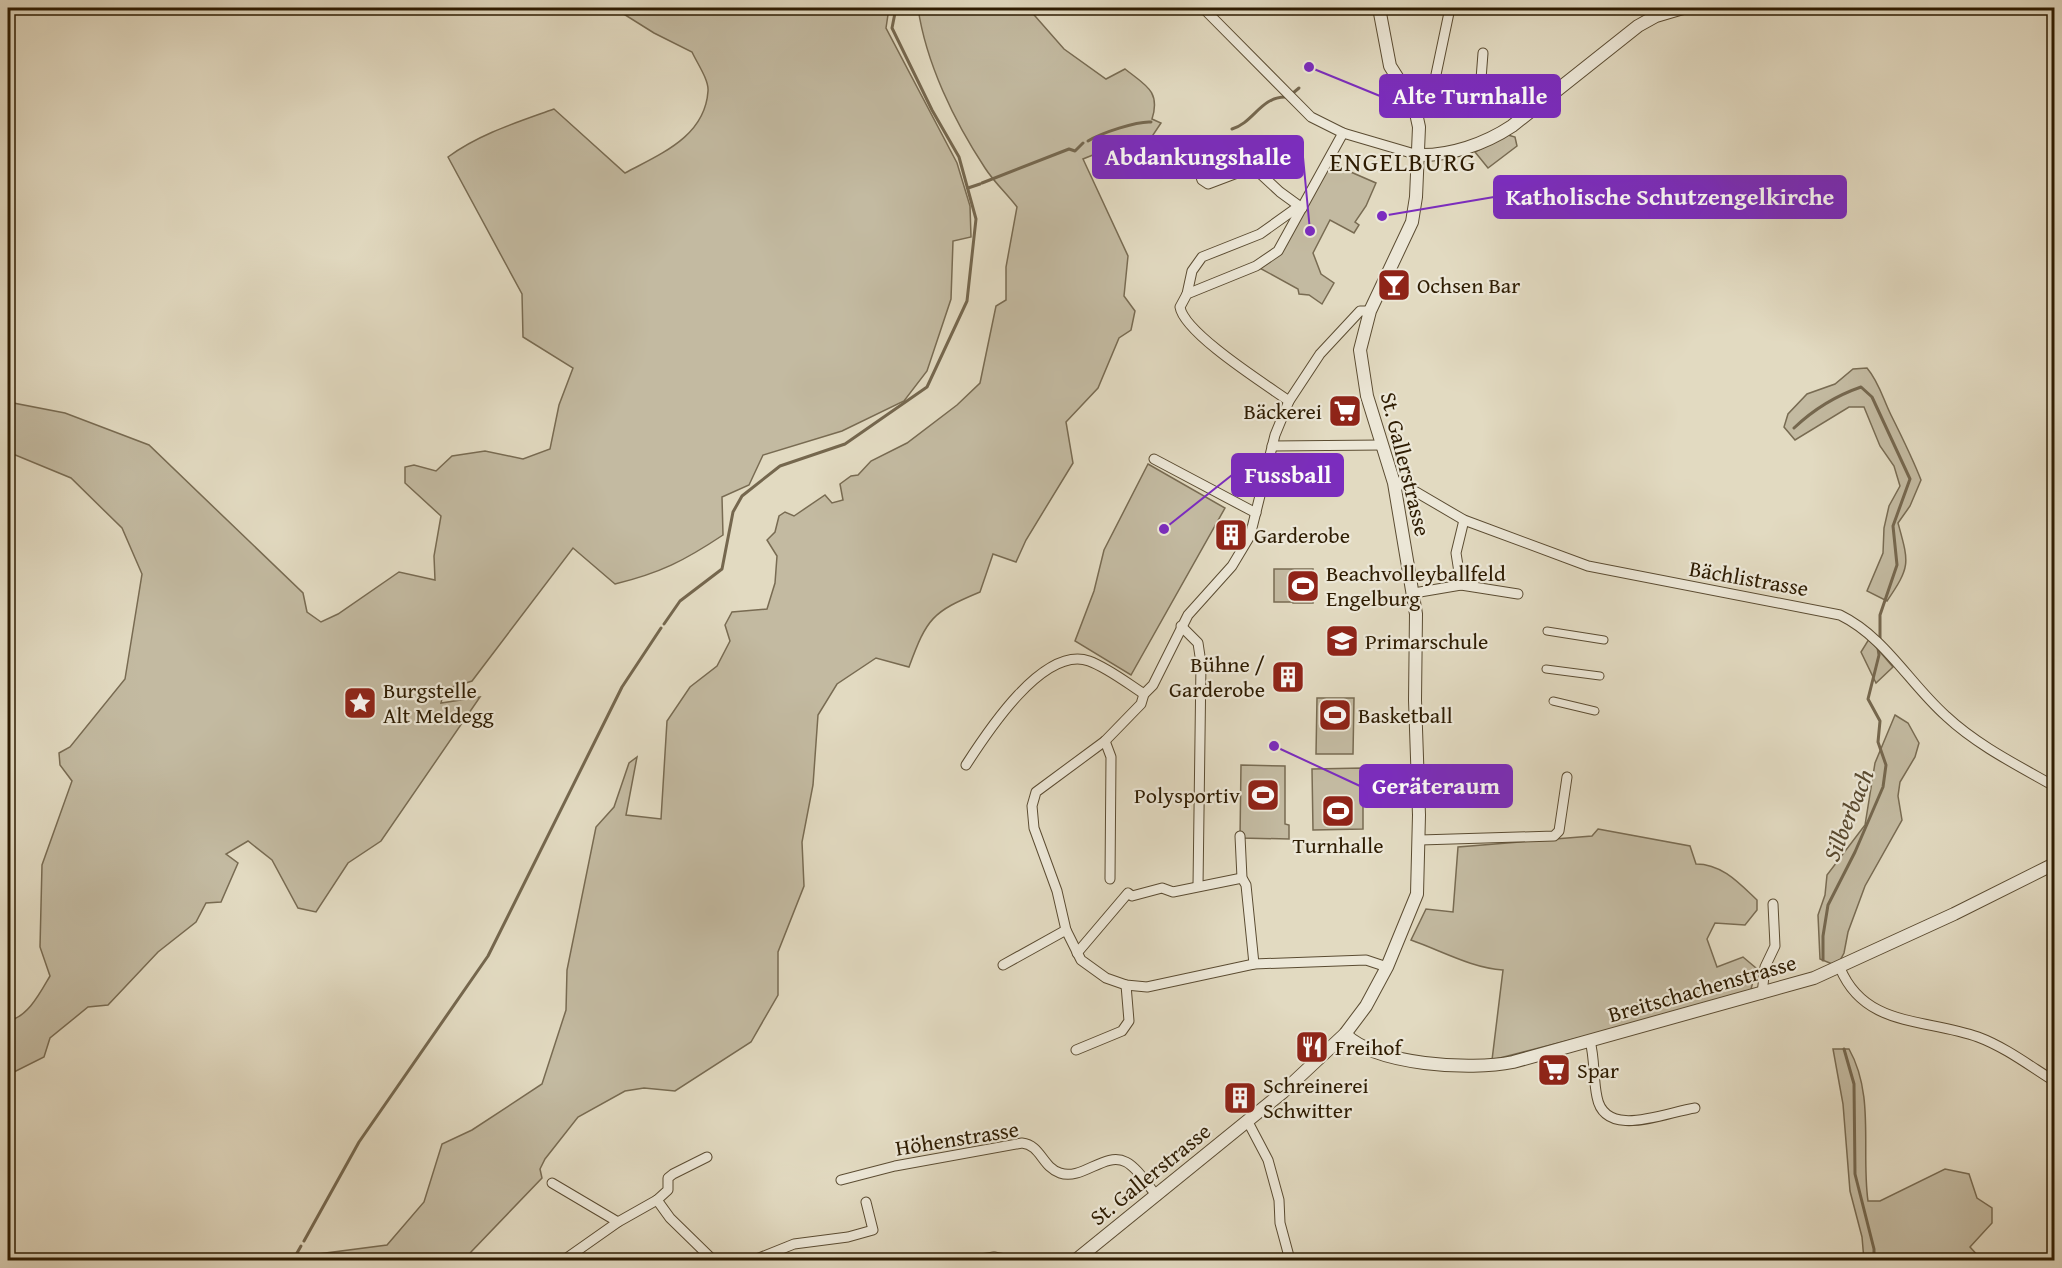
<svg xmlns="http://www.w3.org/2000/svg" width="2062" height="1268" font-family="'Gentium Book Plus',serif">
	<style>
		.green { fill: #c3baa1; stroke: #786b52; stroke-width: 1.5 }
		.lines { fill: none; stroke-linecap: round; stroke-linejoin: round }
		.stream { stroke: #75674e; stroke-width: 3 }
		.pedestrian-casing { stroke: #5b4c32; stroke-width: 9 }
		.minor-casing { stroke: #5b4c32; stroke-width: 11 }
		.tertiary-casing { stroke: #5b4c32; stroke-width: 14 }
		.pedestrian { stroke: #ece7d7; stroke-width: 7 }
		.minor { stroke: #ece7d7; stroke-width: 9 }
		.tertiary { stroke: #ece7d7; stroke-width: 12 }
		.labels { text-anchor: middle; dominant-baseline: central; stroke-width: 4.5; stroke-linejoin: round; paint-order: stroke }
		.poi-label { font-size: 22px; fill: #2e1c02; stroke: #ece7d7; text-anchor: start }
		.street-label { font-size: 22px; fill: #2e1c02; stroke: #ece7d7 }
		.water-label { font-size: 24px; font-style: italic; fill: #58482e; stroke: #ece7d7 }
		.quarter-label { font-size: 26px; letter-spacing: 1.5px; fill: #2e1c02; stroke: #ece7d7 }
		.leader { fill: none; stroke: #7b2cbf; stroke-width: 2 }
		.callout-dot { fill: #7b2cbf; stroke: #ece7d7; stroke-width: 2 }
		.callout { fill: #7b2cbf; stroke: #7b2cbf; stroke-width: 2 }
		.callout-label { font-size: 24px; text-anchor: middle; font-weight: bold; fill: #fff }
	</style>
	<rect width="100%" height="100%" fill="#e2dac1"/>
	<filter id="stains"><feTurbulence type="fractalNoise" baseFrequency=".00333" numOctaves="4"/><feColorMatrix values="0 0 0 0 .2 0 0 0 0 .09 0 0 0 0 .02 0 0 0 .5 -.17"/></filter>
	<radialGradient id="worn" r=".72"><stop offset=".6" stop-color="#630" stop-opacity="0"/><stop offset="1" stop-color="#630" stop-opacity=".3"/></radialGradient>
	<!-- green -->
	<g class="green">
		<path d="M614,8H889L886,28L957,163L970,206L971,237L953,241L951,299L927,371L904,401L842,431L763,455L749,485L722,497L723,535C684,561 660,573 615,584L573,548L472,681L444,690L441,703L480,697L381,841L348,863L316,912L298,908L272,860L248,841L226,854L238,863L221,902L206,903L196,922L158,952L108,1005L88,1007L50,1038L44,1057L8,1075V1021C28,1017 40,993 50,976L40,947L42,865L72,781L60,765L59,753L70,747L125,679L142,574L122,528L71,478L8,452V402L65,413L149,445L303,593L307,612L321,622L338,614L399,572L435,580L434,556L441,516L405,483V467L414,465L436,471L452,456L485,451L523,459L550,449L559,405L573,368L523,337L522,294L448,157C479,134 518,122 554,109L625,173C660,154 705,137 708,91C709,80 697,63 692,52L654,33Z"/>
		<path d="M918,8H1028L1064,49L1106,79L1125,69C1145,85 1161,91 1152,119L1161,123L1149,141L1138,148L1125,142L1083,159L1128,256L1124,296L1135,311L1131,330L1119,338L1098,388L1066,422L1073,463L1026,540L1016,562L993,554L980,592C932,612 927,618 909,667L876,658L837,684L818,715L813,785L802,842L804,886L778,952V995L751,1042L675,1091L644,1088L625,1091L578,1117L545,1159L540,1169L542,1178L471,1252L466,1260H294L295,1257L387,1245L424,1202L442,1144L472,1130L542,1084L566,1010L567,970L596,827L614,807L629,763L637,757L626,815L661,819L667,721L690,687L717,666L730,641L725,625L732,612L767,609L775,583L777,556L767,540L775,532L779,516L785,512L794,516L825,495L832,503L843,500L840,484L851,476L858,475L871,461L907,443L957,405L980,383L996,306L1006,300V267L1017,207C1007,194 994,182 985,168C954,121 926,63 918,8Z"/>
		<path d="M1508,135L1515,137L1517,146L1488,168L1475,152Z"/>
		<path d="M1330,163L1376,183L1366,206L1355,222L1359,225L1354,233L1330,220L1313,253L1321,274L1334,283L1322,304L1309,295L1299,294L1298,289L1256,266L1275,250Z"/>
		<path d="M1867,368C1879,382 1883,399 1891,415C1902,437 1912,457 1921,480L1910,506L1898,523C1909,563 1911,566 1887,601L1867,591L1883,553L1884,528L1889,506L1900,486L1894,466L1880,446L1864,407H1849L1795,440L1784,427L1788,414L1807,394L1835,384L1853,369Z"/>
		<path d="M1148,464L1225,508L1131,675L1075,641L1094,591L1104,550Z"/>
		<path d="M1274,569H1313V603H1293L1292,594V602H1274Z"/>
		<path d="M1869,639L1893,667L1876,683L1861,652Z"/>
		<path d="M1317,698H1354L1353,754H1316Z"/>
		<path d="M1895,715L1908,723L1919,743L1915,757L1900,782L1898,796L1902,820L1865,886L1848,932L1844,953L1837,966L1820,959L1818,915L1825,895L1827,875L1865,825L1875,763Z"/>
		<path d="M1241,765L1285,766V824L1289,825V839L1240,838Z"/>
		<path d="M1363,768V829L1313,830L1312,769Z"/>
		<path d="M1598,829L1690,846L1696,864C1722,864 1739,883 1757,900V910L1745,925L1715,923L1707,939L1717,967L1743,957L1756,968L1750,994L1492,1060L1503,970C1472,968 1442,951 1411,940L1426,909L1453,912L1458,847L1592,836Z"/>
		<path d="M1833,1049H1849C1875,1095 1861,1151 1868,1201H1880L1945,1169L1969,1174L1977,1198L1992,1208V1223L1970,1247L1981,1259L1979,1260H1864L1862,1237L1850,1191L1843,1104Z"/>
	</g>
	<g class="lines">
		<!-- stream -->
		<g class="stream">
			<path d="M1293,93L1299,88"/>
			<path d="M1232,129C1253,123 1261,97 1285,97"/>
			<path d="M1088,141C1101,133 1137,121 1151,122"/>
			<path d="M982,183L1069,149L1075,151L1083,143"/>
			<path d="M968,188L980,184"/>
			<path d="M1794,428C1814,409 1835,396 1861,387L1872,397L1910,479L1893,526L1897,565L1880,615V638"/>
			<path d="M664,624L680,601L722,569L733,512L742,496L780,466L845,444L927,387L967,301L976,219L959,157L932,110L892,28L896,8"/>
			<path d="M1823,960V936L1828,905L1855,852L1883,787L1886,765L1878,742L1880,721L1868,699L1879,655L1878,648"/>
			<path d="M1844,1049L1854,1084L1855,1174L1874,1249V1260"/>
			<path d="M304,1241L359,1142L488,956L622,687L661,628"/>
			<path d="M293,1260L301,1246"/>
		</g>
		<defs>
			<g id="pedestrian">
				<path d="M1400,83L1405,80L1434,84L1426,110L1418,115"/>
				<path d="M1547,631L1604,640"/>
				<path d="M1546,669L1600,676"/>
				<path d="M1553,701L1595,711"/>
			</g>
			<g id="minor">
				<path d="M1203,8L1311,117L1343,133L1418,155"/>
				<path d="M1450,8L1434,84L1477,90L1481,79L1483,53"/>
				<path d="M1240,151L1253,167"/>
				<path d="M1196,162L1202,180L1208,184L1253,167L1280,192L1302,208"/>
				<path d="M1187,294L1192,271L1202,257L1260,234L1295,209L1302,208"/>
				<path d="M1370,311H1360L1320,354L1289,401L1275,435L1250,536L1232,566L1188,615L1153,685L1144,694L1141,704L1105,741L1036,792L1032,806L1034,828L1057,891L1066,930L1081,960L1106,978L1126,985L1147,987L1254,964L1366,960L1387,967"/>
				<path d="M1289,401C1265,384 1184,333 1180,307L1187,294L1256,266L1278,251L1343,133"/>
				<path d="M1272,446L1382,445"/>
				<path d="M1154,459L1256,513"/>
				<path d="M1394,483L1399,482L1464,520L1588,566L1840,615C1885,637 1909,683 1946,716C1977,745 2017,765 2054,786"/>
				<path d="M1461,585L1456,553L1464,520"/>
				<path d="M1414,593L1461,585L1518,594"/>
				<path d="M1181,626L1198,643L1201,663L1198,886"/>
				<path d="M1105,741L1111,757L1110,879"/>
				<path d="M966,765C986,734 1043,645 1089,661C1108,668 1127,683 1144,694"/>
				<path d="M1240,836L1242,878L1246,885L1254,964"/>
				<path d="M1420,840L1554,836L1559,831L1567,777"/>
				<path d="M1077,953L1128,893L1132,896L1162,888L1173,892L1242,878"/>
				<path d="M1003,965L1066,930"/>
				<path d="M1840,968C1865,1028 1925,1018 1978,1037C2005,1047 2030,1066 2054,1081"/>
				<path d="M1762,994L1765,967L1775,946L1773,904"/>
				<path d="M1590,1041C1595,1059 1593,1079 1597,1097C1605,1140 1666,1112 1695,1108"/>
				<path d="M1076,1050L1122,1031L1129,1021L1126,985"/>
				<path d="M1248,1122L1268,1160L1279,1200L1280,1223L1290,1260"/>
				<path d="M841,1180L895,1166L1022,1143C1041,1145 1042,1167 1060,1173C1082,1181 1105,1151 1126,1162C1138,1168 1148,1186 1157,1196"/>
				<path d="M552,1183L618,1222"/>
				<path d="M657,1200L670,1218L713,1260"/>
				<path d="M564,1260L618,1222L657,1200L668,1190V1178L673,1174L707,1157"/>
				<path d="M754,1260L794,1244L848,1237L873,1230L866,1202"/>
				<path d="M974,1260L994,1257L1010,1260"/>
			</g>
			<g id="tertiary">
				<path d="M1418,155C1450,156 1485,144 1512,126L1638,26L1656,16L1683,8"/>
				<path d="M1345,1034C1375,1065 1471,1071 1513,1062L1814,978L1954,914L2054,864"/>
				<path d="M1076,1260L1283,1092L1345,1034L1366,1006L1387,967L1417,894L1419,815L1415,700L1416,614L1394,483L1367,396L1360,350L1370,311L1412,222L1416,197L1419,127L1414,104L1390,66L1379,8"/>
			</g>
		</defs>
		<!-- pedestrian casing -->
		<use href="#pedestrian" class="pedestrian-casing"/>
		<!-- minor casing -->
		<use href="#minor" class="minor-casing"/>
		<!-- tertiary casing -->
		<use href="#tertiary" class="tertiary-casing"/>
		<!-- pedestrian -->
		<use href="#pedestrian" class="pedestrian"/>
		<!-- minor -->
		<use href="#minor" class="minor"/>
		<!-- tertiary -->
		<use href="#tertiary" class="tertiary"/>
	</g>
	<!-- icons -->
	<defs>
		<symbol id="bar-square" viewBox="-11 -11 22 22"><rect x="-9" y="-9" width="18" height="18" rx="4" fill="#8f2418" stroke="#ece7d7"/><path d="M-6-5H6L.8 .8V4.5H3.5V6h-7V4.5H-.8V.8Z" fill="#fff"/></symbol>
		<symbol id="supermarket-square" viewBox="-11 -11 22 22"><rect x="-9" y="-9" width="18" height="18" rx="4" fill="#8f2418" stroke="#ece7d7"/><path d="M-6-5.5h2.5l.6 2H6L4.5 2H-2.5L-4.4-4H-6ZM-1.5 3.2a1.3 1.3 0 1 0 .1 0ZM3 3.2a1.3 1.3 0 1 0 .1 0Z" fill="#fff"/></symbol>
		<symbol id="building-square" viewBox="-11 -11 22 22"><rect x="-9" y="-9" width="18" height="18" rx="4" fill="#8f2418" stroke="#ece7d7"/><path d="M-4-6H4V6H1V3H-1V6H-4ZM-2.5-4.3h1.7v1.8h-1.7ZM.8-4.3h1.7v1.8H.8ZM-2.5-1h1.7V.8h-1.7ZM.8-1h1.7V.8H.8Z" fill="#fff"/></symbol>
		<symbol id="stadium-square" viewBox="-11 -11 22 22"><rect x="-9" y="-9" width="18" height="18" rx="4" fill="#8f2418" stroke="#ece7d7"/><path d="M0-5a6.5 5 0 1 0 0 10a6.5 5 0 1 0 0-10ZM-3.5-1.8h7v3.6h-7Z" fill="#fff"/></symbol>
		<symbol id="school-square" viewBox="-11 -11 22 22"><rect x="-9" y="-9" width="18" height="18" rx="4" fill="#8f2418" stroke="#ece7d7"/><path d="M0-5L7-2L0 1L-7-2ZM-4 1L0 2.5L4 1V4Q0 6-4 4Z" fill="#fff"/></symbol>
		<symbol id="sight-square" viewBox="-11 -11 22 22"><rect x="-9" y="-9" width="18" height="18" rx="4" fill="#8f2418" stroke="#ece7d7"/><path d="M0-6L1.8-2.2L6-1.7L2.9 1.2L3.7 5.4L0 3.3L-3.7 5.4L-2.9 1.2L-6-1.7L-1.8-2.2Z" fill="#fff"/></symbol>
		<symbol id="restaurant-square" viewBox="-11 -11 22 22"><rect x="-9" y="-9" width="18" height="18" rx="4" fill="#8f2418" stroke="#ece7d7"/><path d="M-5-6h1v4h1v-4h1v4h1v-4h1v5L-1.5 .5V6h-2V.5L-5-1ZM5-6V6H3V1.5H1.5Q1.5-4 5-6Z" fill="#fff"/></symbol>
	</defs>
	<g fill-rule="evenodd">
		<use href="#bar-square" x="1375" y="266" width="38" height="38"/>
		<use href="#supermarket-square" x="1326" y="392" width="38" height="38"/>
		<use href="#building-square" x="1212" y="516" width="38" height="38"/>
		<use href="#stadium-square" x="1284" y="567" width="38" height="38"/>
		<use href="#school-square" x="1323" y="622" width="38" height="38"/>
		<use href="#building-square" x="1269" y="658" width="38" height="38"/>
		<use href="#sight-square" x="341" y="684" width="38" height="38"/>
		<use href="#stadium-square" x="1316" y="696" width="38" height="38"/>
		<use href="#stadium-square" x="1244" y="776" width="38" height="38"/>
		<use href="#stadium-square" x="1319" y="792" width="38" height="38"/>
		<use href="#restaurant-square" x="1293" y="1028" width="38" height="38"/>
		<use href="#supermarket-square" x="1535" y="1051" width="38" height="38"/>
		<use href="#building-square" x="1221" y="1079" width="38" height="38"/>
	</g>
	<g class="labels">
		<!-- poi labels -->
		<g class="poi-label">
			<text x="1417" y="285">Ochsen Bar</text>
			<text x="1322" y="411" text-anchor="end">Bäckerei</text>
			<text x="1254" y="535">Garderobe</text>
			<text x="1326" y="573">Beachvolleyballfeld<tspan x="1326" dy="25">Engelburg</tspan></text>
			<text x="1365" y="641">Primarschule</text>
			<text x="1265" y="664" text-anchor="end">Bühne /<tspan x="1265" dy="25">Garderobe</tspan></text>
			<text x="383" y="690">Burgstelle<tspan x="383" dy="25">Alt Meldegg</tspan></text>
			<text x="1358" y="715">Basketball</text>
			<text x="1240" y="795" text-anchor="end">Polysportiv</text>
			<text x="1338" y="845" text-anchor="middle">Turnhalle</text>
			<text x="1335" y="1047">Freihof</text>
			<text x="1577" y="1070">Spar</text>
			<text x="1263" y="1085">Schreinerei<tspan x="1263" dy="25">Schwitter</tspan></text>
		</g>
		<!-- street labels -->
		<g class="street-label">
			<text transform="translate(1406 464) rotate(76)">St. Gallerstrasse</text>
			<text transform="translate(1749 578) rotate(10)">Bächlistrasse</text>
			<text transform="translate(1702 988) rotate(-16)">Breitschachenstrasse</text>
			<text transform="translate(957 1138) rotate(-9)">Höhenstrasse</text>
			<text transform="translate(1150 1174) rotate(-39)">St. Gallerstrasse</text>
		</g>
		<!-- water labels -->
		<g class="water-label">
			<text transform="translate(1848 815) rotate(-68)">Silberbach</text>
		</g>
		<!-- quarter labels -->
		<g class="quarter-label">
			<text x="1403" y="161">ENGELBURG</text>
		</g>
	</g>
	<!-- callouts -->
	<path class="leader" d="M1309 67L1380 96M1310 231L1303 157M1382 216L1494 197M1164 529L1232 475M1274 746L1360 786"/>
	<g class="callout-dot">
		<circle cx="1309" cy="67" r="6"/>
		<circle cx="1310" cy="231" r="6"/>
		<circle cx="1382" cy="216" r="6"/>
		<circle cx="1164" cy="529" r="6"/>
		<circle cx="1274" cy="746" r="6"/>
	</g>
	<g class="callout">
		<rect x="1380" y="75" width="180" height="42" rx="6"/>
		<rect x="1093" y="136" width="210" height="42" rx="6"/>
		<rect x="1494" y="176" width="352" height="42" rx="6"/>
		<rect x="1232" y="454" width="111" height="42" rx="6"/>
		<rect x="1360" y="765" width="152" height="42" rx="6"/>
	</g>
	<g class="callout-label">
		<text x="1470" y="104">Alte Turnhalle</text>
		<text x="1198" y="165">Abdankungshalle</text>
		<text x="1670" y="205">Katholische Schutzengelkirche</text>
		<text x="1288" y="483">Fussball</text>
		<text x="1436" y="794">Geräteraum</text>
	</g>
	<!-- margin -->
	<rect width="2062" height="1268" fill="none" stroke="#e2dac1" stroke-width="30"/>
	<rect x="9" y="9" width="2044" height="1250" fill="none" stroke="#2e1c02" stroke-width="3"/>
	<rect x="15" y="15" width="2032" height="1238" fill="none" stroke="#2e1c02" stroke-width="1.5"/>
	<rect width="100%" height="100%" filter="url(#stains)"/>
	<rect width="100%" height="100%" fill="url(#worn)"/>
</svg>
